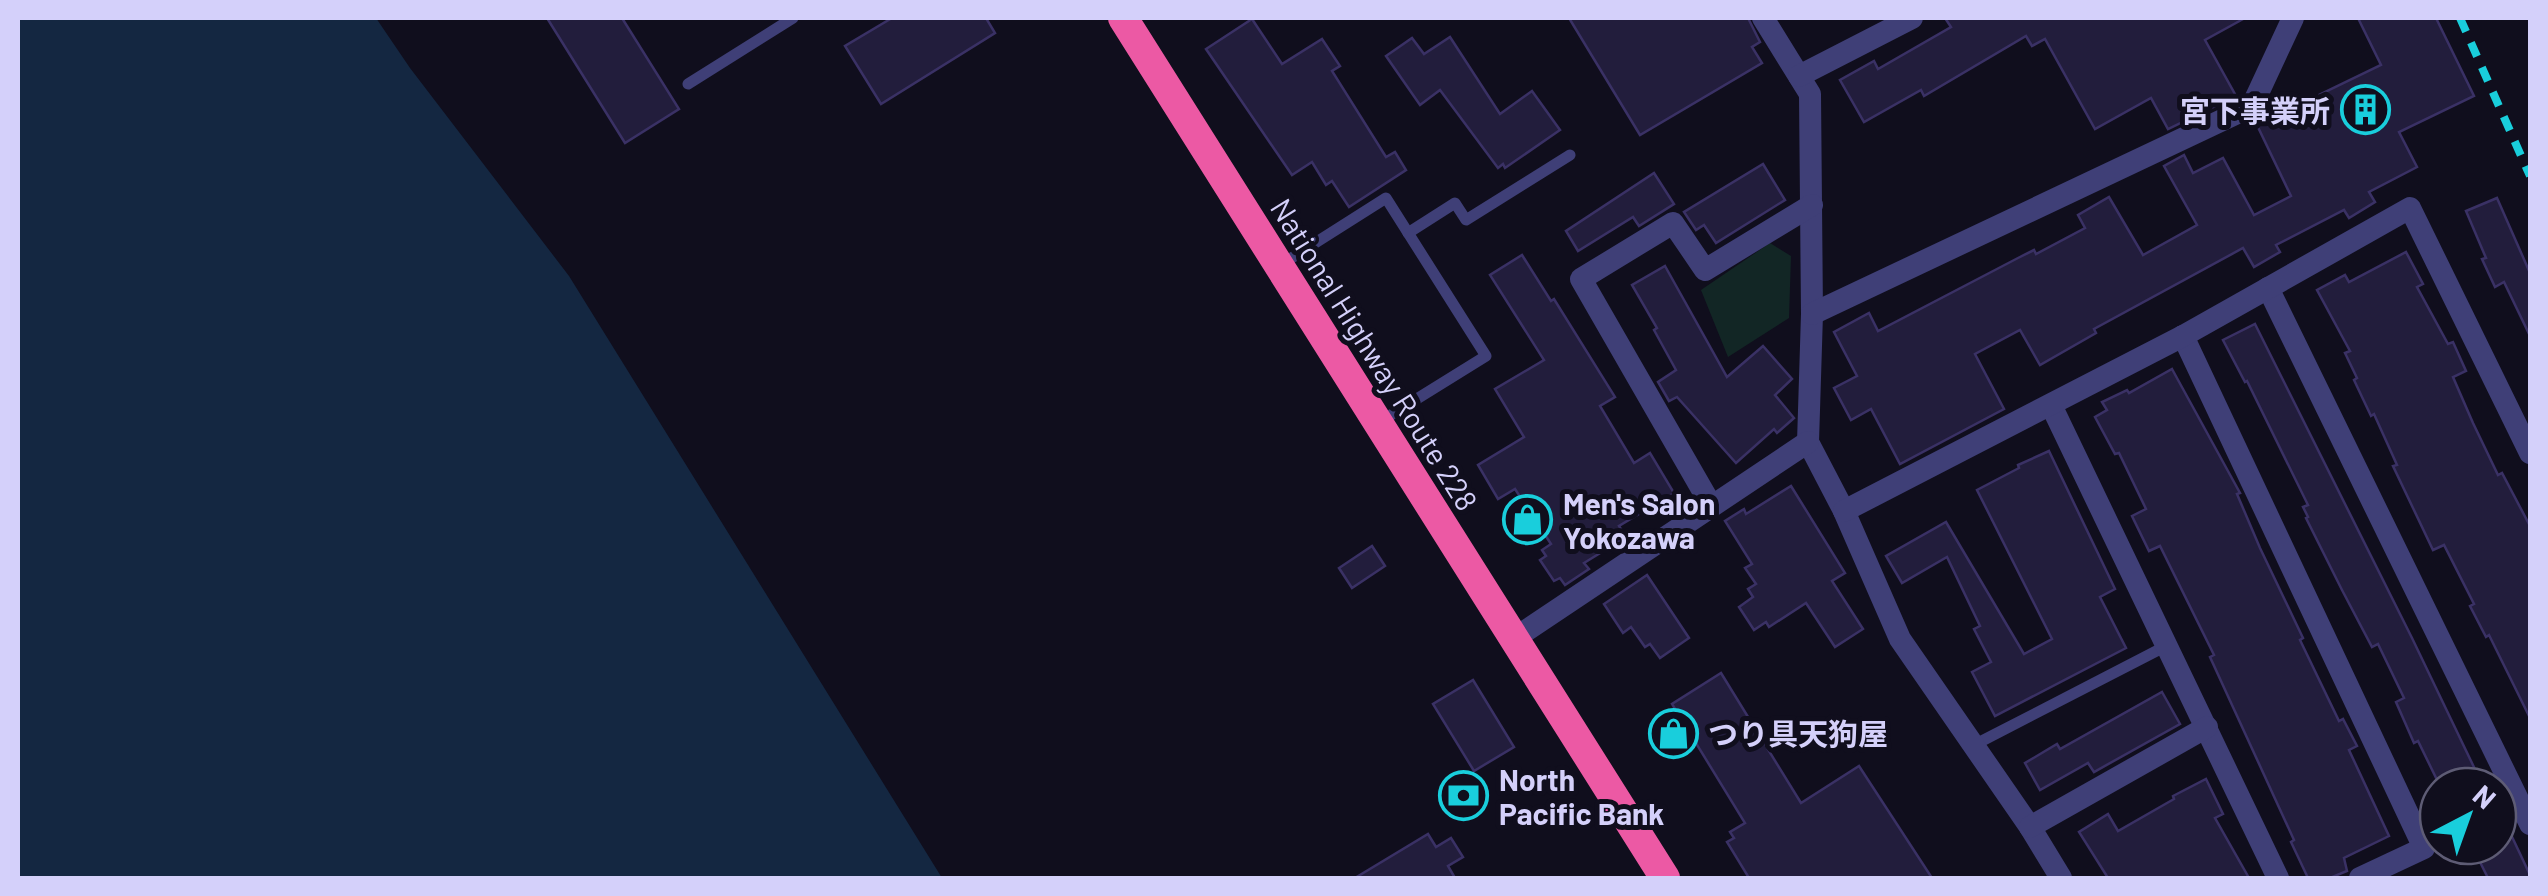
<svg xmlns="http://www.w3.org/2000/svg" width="2548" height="896" font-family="Barlow,'Noto Sans JP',sans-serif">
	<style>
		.green { fill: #122625 }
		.water { fill: #142741 }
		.building { fill: #221d3c; stroke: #3a3165; stroke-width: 2.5 }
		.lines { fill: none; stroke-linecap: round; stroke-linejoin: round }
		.lane { stroke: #3f3f77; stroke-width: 11 }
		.street { stroke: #3f3f77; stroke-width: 22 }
		.highway { stroke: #ec59a4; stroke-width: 30 }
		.rail { stroke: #19cedc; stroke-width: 8; stroke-dasharray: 15 12; stroke-linecap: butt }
		.labels { text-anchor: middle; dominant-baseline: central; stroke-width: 10; stroke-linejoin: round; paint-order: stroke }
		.poi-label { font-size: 30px; font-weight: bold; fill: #d4d0fa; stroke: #100e1d; text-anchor: start }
		.street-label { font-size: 30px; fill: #d4d0fa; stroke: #100e1d }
	</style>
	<rect width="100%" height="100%" fill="#100e1d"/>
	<!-- green -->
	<path class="green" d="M1770,243L1791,256L1789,318L1728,357L1701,290Z"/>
	<!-- water -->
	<path class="water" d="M18,18H376L410,68L569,276L942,878H18Z"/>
	<!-- building -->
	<g class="building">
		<path d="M547,18H622L679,109L625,143Z"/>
		<path d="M892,18H986L995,33L881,104L845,46Z"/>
		<path d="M1569,18H1748L1760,42L1752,47L1762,63L1640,135Z"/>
		<path d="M1945,18H2245L2205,40L2236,96L2168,129L2151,98L2095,129L2045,39L2032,46L2026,36L1924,96L1921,90L1864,122L1840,80L1874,61L1878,69L1951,27Z"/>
		<path d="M2358,18H2436L2474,96L2399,132L2417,167L2369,192L2375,202L2349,218L2344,210L2276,245L2280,252L2254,267L2243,248L2094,329L2096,333L2040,365L2020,330L1975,354L2004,409L1900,464L1871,409L1851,420L1834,388L1857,376L1834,332L1869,313L1878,331L2018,258L2034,250L2036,254L2085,228L2078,215L2109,197L2143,255L2197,225L2164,166L2184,155L2193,173L2223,158L2254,215L2291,196L2257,125L2381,65Z"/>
		<path d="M1252,19L1282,64L1322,39L1340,66L1332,71L1386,157L1395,152L1406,170L1349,207L1332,181L1326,185L1312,162L1292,175L1206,49Z"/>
		<path d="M1450,37L1500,114L1532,91L1560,130L1505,168L1503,164L1498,168L1440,90L1420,105L1386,56L1412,38L1424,54Z"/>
		<path d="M1763,164L1785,200L1716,243L1704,225L1696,230L1684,212Z"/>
		<path d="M1654,173L1674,204L1639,226L1633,217L1578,251L1566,231Z"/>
		<path d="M2497,198L2530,273V336L2504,282L2495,287L2482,259L2486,258L2466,211Z"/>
		<path d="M2406,252L2423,284L2417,287L2448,344L2453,342L2466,371L2453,377L2473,423L2498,475L2502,473L2530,526V718L2489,635L2486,637L2470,606L2474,604L2444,545L2433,550L2393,466L2397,465L2374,414L2371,416L2354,380L2357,378L2345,353L2350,351L2317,290L2345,275L2349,282Z"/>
		<path d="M1522,255L1551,301L1554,299L1615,397L1600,406L1634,463L1650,453L1674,493L1619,526L1626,537L1584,563L1589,569L1565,585L1560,578L1554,581L1540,560L1546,556L1542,550L1551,544L1515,489L1498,499L1478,465L1524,437L1495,389L1544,360L1490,275Z"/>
		<path d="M1665,266L1727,377L1763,346L1792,379L1775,395L1794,418L1777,433L1774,429L1736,463L1677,397L1669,401L1658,382L1676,370L1654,330L1657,328L1632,285Z"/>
		<path d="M2255,324L2412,638L2483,786H2440L2418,741L2414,743L2396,702L2404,698L2378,644L2372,647L2342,590L2306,518L2308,517L2303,507L2308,505L2247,381L2245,382L2223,340Z"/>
		<path d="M2172,369L2240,493L2237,494L2260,548L2303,638L2300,640L2339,721L2343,719L2357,746L2349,750L2389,836L2344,858L2347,871L2330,878H2308L2291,842L2294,840L2210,657L2214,655L2160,546L2149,551L2132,516L2146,509L2119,453L2115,454L2095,417L2107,410L2102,402L2127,390L2129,393Z"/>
		<path d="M2049,451L2115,589L2100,597L2126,648L1995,716L1972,672L1991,662L1974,629L1980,626L1947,557L1902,583L1886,556L1946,522L2024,654L2052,639L1977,490L2019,468L2018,465Z"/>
		<path d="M1791,486L1845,573L1832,581L1863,629L1835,647L1806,603L1769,627L1766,622L1754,630L1739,607L1753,597L1748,589L1756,584L1745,568L1752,564L1725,521L1744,509L1746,514Z"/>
		<path d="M1372,546L1385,566L1352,588L1339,568Z"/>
		<path d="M1647,575L1689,638L1660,658L1650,644L1645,647L1631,627L1623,633L1604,604Z"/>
		<path d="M1721,673L1801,803L1859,766L1932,878H1749L1727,842L1734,838L1730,832L1745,823L1672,704Z"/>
		<path d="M1473,680L1514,747L1474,771L1433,704Z"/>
		<path d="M2162,692L2180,724L2094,772L2088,763L2040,790L2025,763L2057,744L2060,749Z"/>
		<path d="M2206,779L2223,814L2215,818L2249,878H2108L2079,832L2108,814L2118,831L2174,799L2173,796Z"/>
		<path d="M2498,807L2530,875V878H2488L2472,846H2498Z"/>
		<path d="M1428,834L1436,847L1451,838L1463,857L1448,866L1455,878H1355Z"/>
	</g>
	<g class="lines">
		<!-- lane -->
		<g class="lane">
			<path d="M688,84L793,18"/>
			<path d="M1408,233L1455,203L1466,220L1570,155"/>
			<path d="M1282,264L1386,198L1486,356L1378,423"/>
			<path d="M1974,745L2168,645"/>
		</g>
		<!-- street -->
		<g class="street">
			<path d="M1763,18L1810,94L1812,314L1808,442L1844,511L1900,639L2030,827L2061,878"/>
			<path d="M1799,76L1912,18"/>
			<path d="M2268,288L2530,824"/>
			<path d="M1812,314L2252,106L2293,18"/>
			<path d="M2183,336L2424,848L2360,878"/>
			<path d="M2051,405L2278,878"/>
			<path d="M1711,505L1581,279L1673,223L1705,270L1812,205"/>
			<path d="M1844,511L2183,336L2410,208L2530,453"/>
			<path d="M1515,638L1808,442"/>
			<path d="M2030,827L2207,727"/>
		</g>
		<!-- highway -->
		<path class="highway" d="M1123,18L1665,878"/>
		<!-- rail -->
		<path class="rail" d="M2460,18L2530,176"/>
	</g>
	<!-- icons -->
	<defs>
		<symbol id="building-ring" viewBox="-11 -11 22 22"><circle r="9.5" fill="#100e1d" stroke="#19cedc" stroke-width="1.5"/><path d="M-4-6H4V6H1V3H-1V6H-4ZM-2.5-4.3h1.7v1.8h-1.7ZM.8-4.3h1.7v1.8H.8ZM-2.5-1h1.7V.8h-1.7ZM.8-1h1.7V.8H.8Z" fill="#19cedc"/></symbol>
		<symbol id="shop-ring" viewBox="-11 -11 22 22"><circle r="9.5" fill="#100e1d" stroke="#19cedc" stroke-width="1.5"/><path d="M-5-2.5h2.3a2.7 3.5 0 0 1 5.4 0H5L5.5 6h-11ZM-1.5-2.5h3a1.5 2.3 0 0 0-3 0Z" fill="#19cedc"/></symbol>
		<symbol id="bank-ring" viewBox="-11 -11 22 22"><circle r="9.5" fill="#100e1d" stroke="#19cedc" stroke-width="1.5"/><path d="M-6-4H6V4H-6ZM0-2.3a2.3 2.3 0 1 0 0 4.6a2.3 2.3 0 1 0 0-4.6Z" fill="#19cedc"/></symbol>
	</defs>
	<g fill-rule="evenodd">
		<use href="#building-ring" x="2338" y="82" width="55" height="55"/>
		<use href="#shop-ring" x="1500" y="492" width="55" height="55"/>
		<use href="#shop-ring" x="1646" y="706" width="55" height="55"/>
		<use href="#bank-ring" x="1436" y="768" width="55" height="55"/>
	</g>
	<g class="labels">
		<!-- poi labels -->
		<g class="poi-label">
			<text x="2330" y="110" text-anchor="end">宮下事業所</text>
			<text x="1563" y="503">Men's Salon<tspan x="1563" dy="34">Yokozawa</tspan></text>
			<text x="1708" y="733">つり具天狗屋</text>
			<text x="1499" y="779">North<tspan x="1499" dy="34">Pacific Bank</tspan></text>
		</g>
		<!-- street labels -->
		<g class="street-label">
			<text transform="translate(1375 354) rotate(58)">National Highway Route 228</text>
		</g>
	</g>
	<!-- border -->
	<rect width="2548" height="896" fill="none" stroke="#d4d0fa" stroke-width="40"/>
	<!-- north arrow -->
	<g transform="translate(2468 816) rotate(41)"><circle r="48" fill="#100e1d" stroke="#5e5c75" stroke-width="2.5"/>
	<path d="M0-8L18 38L0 25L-18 38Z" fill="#19cedc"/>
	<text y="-15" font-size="28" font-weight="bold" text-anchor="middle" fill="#d4d0fa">N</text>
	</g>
</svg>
